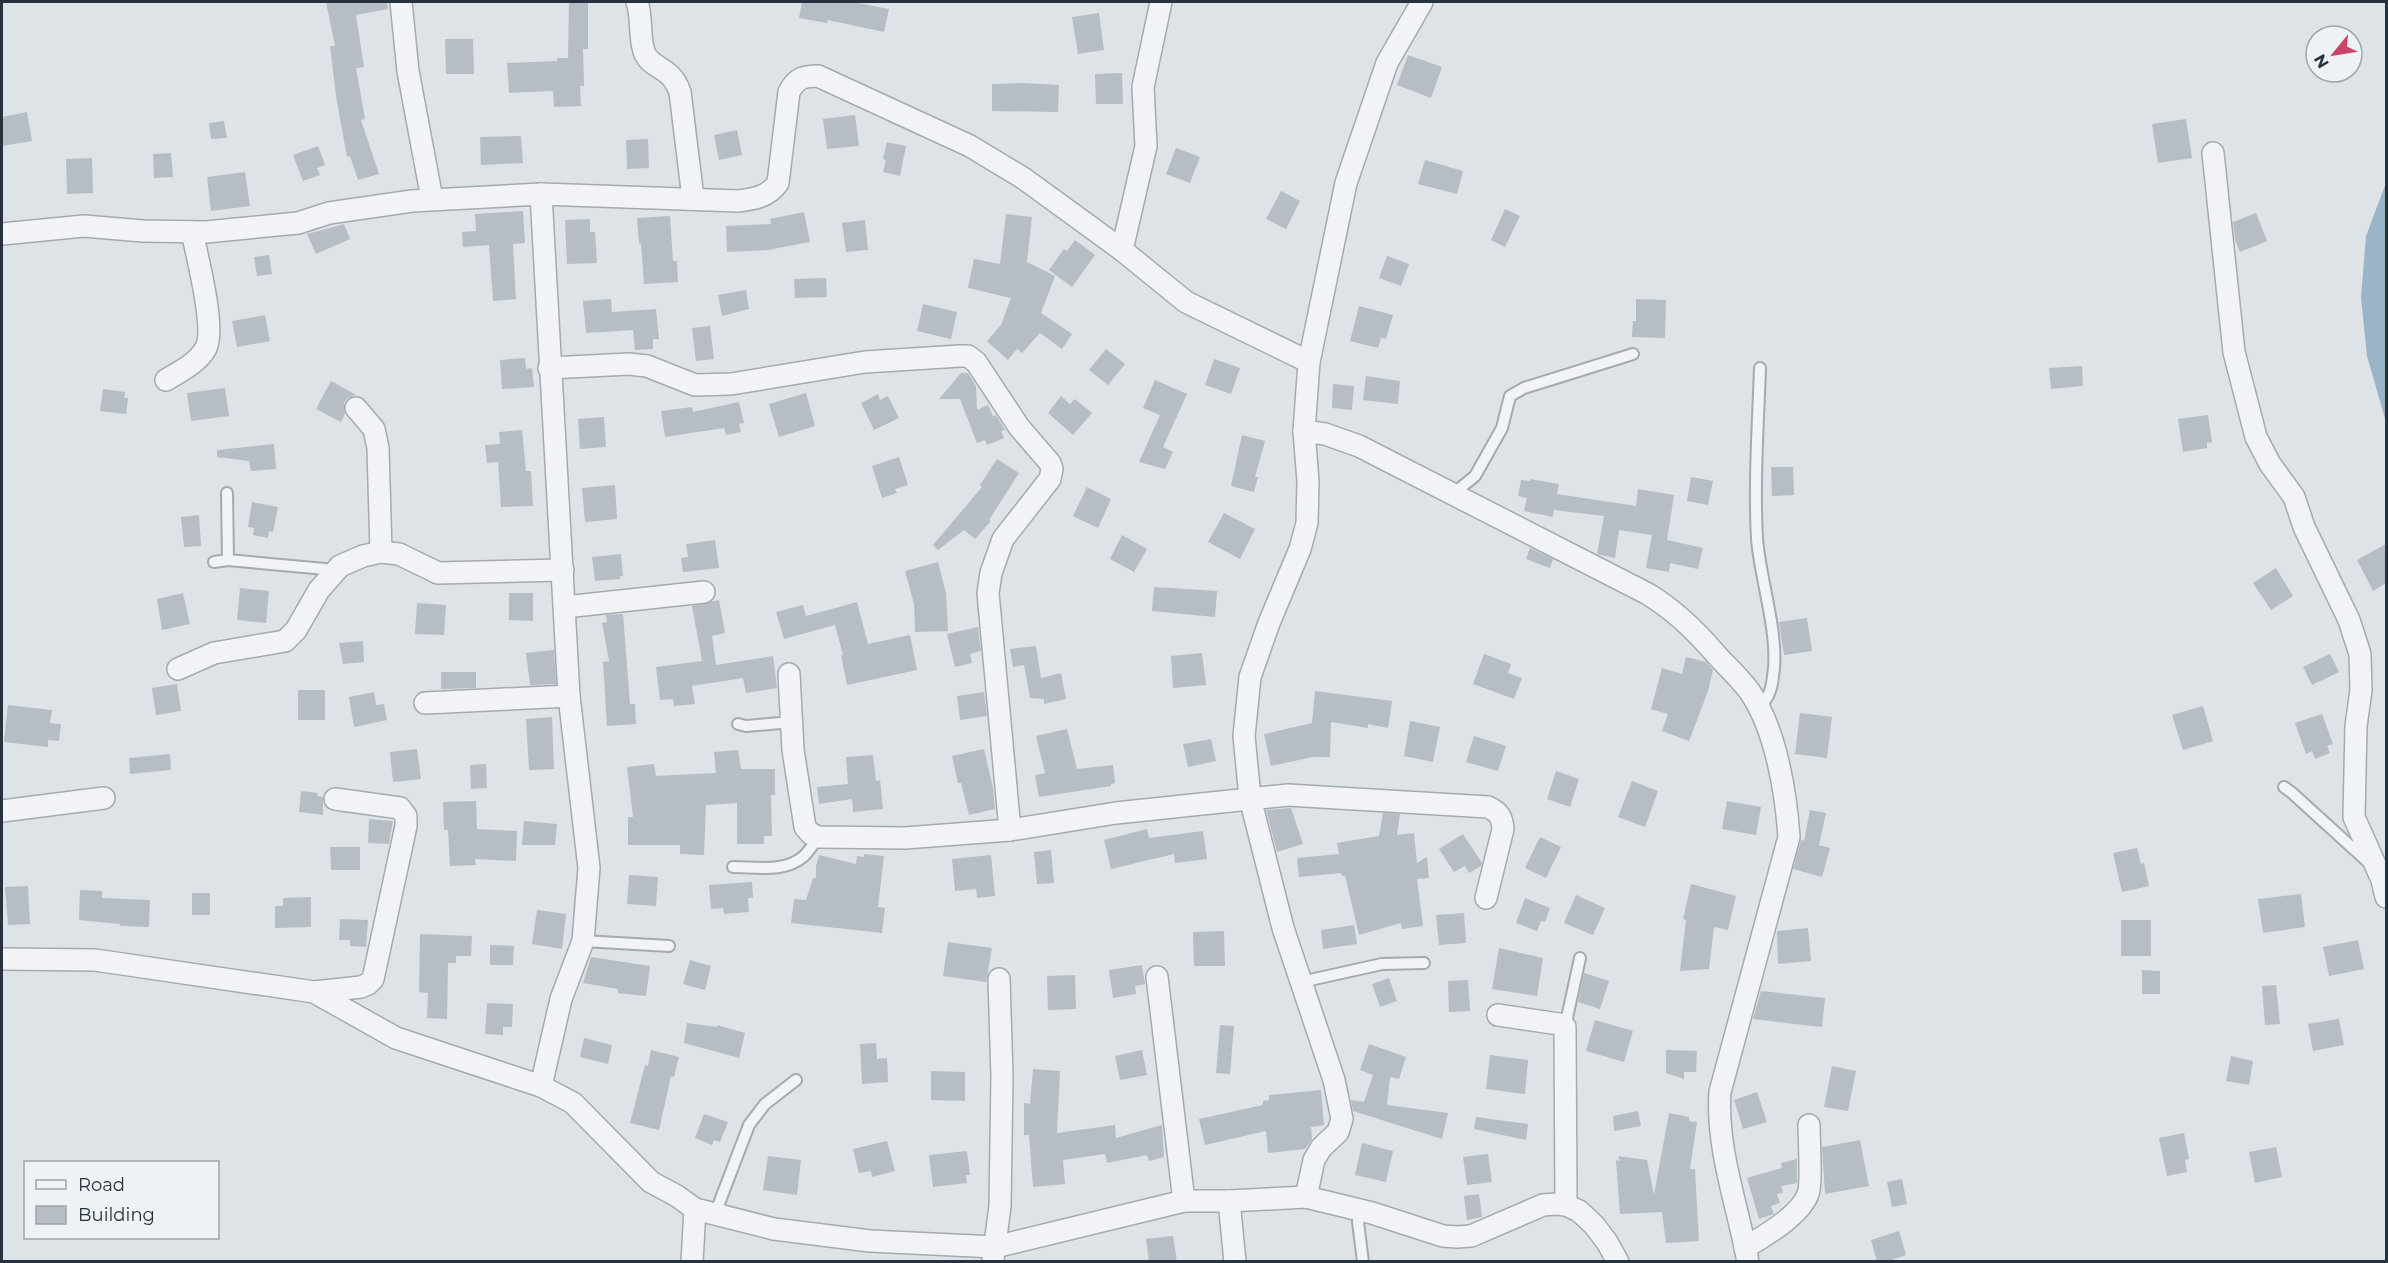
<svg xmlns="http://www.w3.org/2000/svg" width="2388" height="1263" font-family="Montserrat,sans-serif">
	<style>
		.water { fill: #9ab5c7 }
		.building { fill: #b6bdc4 }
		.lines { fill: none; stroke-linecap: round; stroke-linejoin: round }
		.service-casing { stroke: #a4aab1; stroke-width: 14 }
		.minor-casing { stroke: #a4aab1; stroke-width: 24 }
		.service { stroke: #f1f3f6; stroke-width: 10 }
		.minor { stroke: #f1f3f6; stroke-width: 21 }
	</style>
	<rect width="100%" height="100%" fill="#dee3e7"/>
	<!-- water -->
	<path class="water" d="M2386,183V422L2367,356L2361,298L2366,236Z"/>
	<!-- building -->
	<g class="building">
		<path d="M326,2H387L388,9L356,15L364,67L356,68L365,119L361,120L379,174L358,180L350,156L347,157L336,96L330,46H335Z"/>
		<path d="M569,2H588V49H583L584,86H580L581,106L554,107L553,91L509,93L507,63L557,61V58H568Z"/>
		<path d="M802,2H853L889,9L884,32L828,20L827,23L799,18Z"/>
		<path d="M1099,13L1104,50L1078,54L1072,17Z"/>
		<path d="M445,39H473L474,74H446Z"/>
		<path d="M1408,55L1442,67L1431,98L1397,85Z"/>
		<path d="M1122,73L1123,104H1096L1095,74Z"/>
		<path d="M1023,83L1059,85L1058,112L992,111V84Z"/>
		<path d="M27,112L32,141L2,146V117Z"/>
		<path d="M855,115L859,146L827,149L823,119Z"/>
		<path d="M2186,119L2192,158L2158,163L2152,124Z"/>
		<path d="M224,121L227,138L211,139L209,123Z"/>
		<path d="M737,130L742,155L719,160L714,135Z"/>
		<path d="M521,136L523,163L481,165L480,137Z"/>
		<path d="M648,139L649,168L627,169L626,140Z"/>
		<path d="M887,142L906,146L900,176L883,172L886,160L883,159Z"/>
		<path d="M318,146L325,165L317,168L320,175L303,181L293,155Z"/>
		<path d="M1176,148L1200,157L1190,183L1166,174Z"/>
		<path d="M171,153L173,177L154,178L153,154Z"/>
		<path d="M92,158L93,193L67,194L66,159Z"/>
		<path d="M1425,160L1463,171L1457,194L1418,184Z"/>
		<path d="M245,172L250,206L211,211L207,177Z"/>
		<path d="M1281,191L1300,201L1286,229L1266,219Z"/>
		<path d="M1505,209L1520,216L1505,247L1491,240Z"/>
		<path d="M523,211L525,243L513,244L516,299L493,301L489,245L463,247L462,232L476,231L475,214Z"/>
		<path d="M804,212L810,242L768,250L727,252L726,226L771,224L770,219Z"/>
		<path d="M2256,213L2267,241L2240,252L2235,240L2233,222Z"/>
		<path d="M1006,214L1032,217L1027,262L1055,276L1041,313L1072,334L1062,349L1040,333L1022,353L1017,349L1008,360L987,341L1001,325L1011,298L968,288L974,259L1000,264Z"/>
		<path d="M670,216L673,261H677L678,282L644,284L641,243L639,244L637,218Z"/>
		<path d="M590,219V232H595L597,263L567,264L565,220Z"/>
		<path d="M865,220L868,250L846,252L842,223Z"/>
		<path d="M344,224L350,239L316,254L307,234Z"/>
		<path d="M1075,240L1095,255L1072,287L1049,270L1064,249L1067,251Z"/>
		<path d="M269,255L272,274L257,276L254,257Z"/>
		<path d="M1387,256L1409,264L1401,286L1379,278Z"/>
		<path d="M826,278L827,297L795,298L794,279Z"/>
		<path d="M746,290L749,309L722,316L718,295Z"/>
		<path d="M611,299L612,312L656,309L659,339H653V349L635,350L633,330L586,333L583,301Z"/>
		<path d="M1636,299L1666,300L1665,338L1632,337L1633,321H1636Z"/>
		<path d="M923,304L957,312L951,339L917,331Z"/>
		<path d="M1359,306L1393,315L1386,339L1381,338L1378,348L1350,341Z"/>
		<path d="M265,315L270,341L237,347L232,321Z"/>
		<path d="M710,326L714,359L696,361L692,328Z"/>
		<path d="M1106,349L1125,364L1108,385L1089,370Z"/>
		<path d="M525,358L526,369L532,368L534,387L502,389L500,360Z"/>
		<path d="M1214,359L1240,368L1231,394L1205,385Z"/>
		<path d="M2082,366L2083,386L2051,389L2049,368Z"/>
		<path d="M961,373H968L976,386L977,410L988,405L993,416L996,415L1005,430L1001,431L1004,438L987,445L985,440L977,443L960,399H939Z"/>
		<path d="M1366,376L1400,381L1398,404L1363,400Z"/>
		<path d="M1155,380L1187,394L1163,447L1173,452L1165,469L1139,462L1160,415L1143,408Z"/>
		<path d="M331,381L356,395L348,398L344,403L345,414L341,422L316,409Z"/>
		<path d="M1333,384L1354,386L1352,410L1332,408Z"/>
		<path d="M225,388L229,416L191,421L187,393Z"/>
		<path d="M103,389L125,392L124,398H128L126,414L100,411Z"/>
		<path d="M806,393L815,426L779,437L769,404Z"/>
		<path d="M878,394L880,400L888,396L899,418L874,430L861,403Z"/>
		<path d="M1061,396L1070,404L1075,399L1092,413L1073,435L1048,413Z"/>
		<path d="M739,402L744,423L739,424L741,432L726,435L724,428L665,437L661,411L692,407L693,412Z"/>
		<path d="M2208,415L2212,442L2207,443V448L2183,452L2178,419Z"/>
		<path d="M604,417L606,447L580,449L578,419Z"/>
		<path d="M522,430L526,471H531L533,506L501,507L498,462L487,463L485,445L500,444L499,432Z"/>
		<path d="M1242,435L1265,441L1255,477H1258L1254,492L1231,486Z"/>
		<path d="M274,444L276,469L251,471L249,461L217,457V450Z"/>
		<path d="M899,457L908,485L895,489L897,493L882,498L872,466Z"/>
		<path d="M997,459L1019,473L989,520L991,521L975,539L964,530L938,550L933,545L982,487L980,485Z"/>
		<path d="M1771,467H1793L1794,495L1772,496Z"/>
		<path d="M1691,477L1713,481L1708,505L1687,501Z"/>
		<path d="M1530,479L1559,484L1557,494L1636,506L1638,489L1674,495L1667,540L1703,548L1698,569L1670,563L1669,572L1646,568L1652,535L1619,530L1615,558L1597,554L1604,516L1554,510L1553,517L1524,511L1527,498L1518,496L1521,480L1530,481Z"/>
		<path d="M615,485L617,519L585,522L582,488Z"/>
		<path d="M1087,487L1111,499L1098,528L1073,516Z"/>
		<path d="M252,502L278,507L273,532L269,531L268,538L253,535L254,528L248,527Z"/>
		<path d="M1224,513L1255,529L1240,559L1208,542Z"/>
		<path d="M199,515L201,546L184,547L181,517Z"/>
		<path d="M1122,535L1147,549L1134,572L1110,559Z"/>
		<path d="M715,540L719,568L683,572L681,558L688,557L686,544Z"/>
		<path d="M2386,544V583L2373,591L2357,560Z"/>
		<path d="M1530,548L1553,559L1550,568L1526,559Z"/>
		<path d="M621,554L623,576H620V579L595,581L592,557Z"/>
		<path d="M938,562L946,593L948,631L915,632L914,604L905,571Z"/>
		<path d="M2276,568L2293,596L2271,610L2253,583Z"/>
		<path d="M1154,587L1217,591L1215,617L1152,611Z"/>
		<path d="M240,588L269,591L266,623L237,620Z"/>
		<path d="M183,593L190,624L162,630L157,599Z"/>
		<path d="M509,593H533V621L509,620Z"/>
		<path d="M719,600L725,633L712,636L716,665L773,656L777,688L746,693L743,678L692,686L695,704L674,706L673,699L660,700L656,667L702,661L692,606Z"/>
		<path d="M857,602L868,644L910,635L917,670L847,685L841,655H843L835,625L784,639L776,612L803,605L806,616Z"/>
		<path d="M417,603L446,605L444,635L415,634Z"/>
		<path d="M623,614L630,704H635L636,724L607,726L603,662L609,661L602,623L607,622L606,615Z"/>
		<path d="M1807,618L1812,651L1784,655L1779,622Z"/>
		<path d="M978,627L981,651L970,654L972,663L955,667L947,634Z"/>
		<path d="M363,641L364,662L343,664L339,643Z"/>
		<path d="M1036,646L1041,678L1061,673L1066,699L1044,704V699L1030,698L1024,665L1013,667L1010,649Z"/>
		<path d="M554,650L556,684L530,685L526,653Z"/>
		<path d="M1202,653L1206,685L1173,688L1171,656Z"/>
		<path d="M1484,654L1511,664L1508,673L1522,678L1514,699L1473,684Z"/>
		<path d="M2330,654L2339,672L2312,685L2303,667Z"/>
		<path d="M1686,657L1706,662L1713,670L1708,691L1689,741L1662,731L1668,714L1651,709L1662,668L1682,674Z"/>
		<path d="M441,672H476V688L441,689Z"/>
		<path d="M177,684L181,711L156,715L152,688Z"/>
		<rect x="298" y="690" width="27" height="30"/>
		<path d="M1315,691L1392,701L1388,728L1368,724V728L1331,722L1330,757H1313L1271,766L1264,734L1312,723Z"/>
		<path d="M374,692L376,705L384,704L387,720L354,727L349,697Z"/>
		<path d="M984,692L987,716L960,720L957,696Z"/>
		<path d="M8,705L52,710L50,723L61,724L59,741L48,740V747L4,742Z"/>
		<path d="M2203,706L2213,741L2183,750L2172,715Z"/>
		<path d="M1800,713L1832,717L1827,758L1795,754Z"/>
		<path d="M2322,714L2333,744L2327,746L2330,753L2315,759L2312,751L2306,754L2295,723Z"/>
		<path d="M552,717L554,769L529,770L526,719Z"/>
		<path d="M1410,721L1440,727L1433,762L1404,756Z"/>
		<path d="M1067,729L1077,769L1113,765L1115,783L1111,784V786L1039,797L1035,775L1045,773L1036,736Z"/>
		<path d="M1474,736L1506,746L1498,771L1466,762Z"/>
		<path d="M1211,739L1216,761L1188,767L1183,744Z"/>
		<path d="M417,749L421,779L393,782L390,752Z"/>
		<path d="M984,749L993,788L995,809L969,815L961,783H958L952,756Z"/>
		<path d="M738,750L741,769H775V795H771L772,836H764V844H737V803L706,805L704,855L680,854V845H628V817H633L627,767L654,764L656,776L716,773L714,752Z"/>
		<path d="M170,754L171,770L130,774L129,758Z"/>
		<path d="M873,755L876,781L880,780L883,809L853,812L852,799L819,804L817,787L848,784L846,757Z"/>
		<path d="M486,764L487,788L471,789L470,765Z"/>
		<path d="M1556,771L1579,779L1570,807L1547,799Z"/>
		<path d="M1632,781L1658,791L1645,827L1618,817Z"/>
		<path d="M301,791L318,793L317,796L323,797V815L299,812Z"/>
		<path d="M476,801L477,829L517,831L516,861L475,859L476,865L450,866L448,830H444L443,802Z"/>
		<path d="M1727,801L1761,807L1756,835L1722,829Z"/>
		<path d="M1291,808L1303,844L1277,852L1266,810Z"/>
		<path d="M1810,810L1826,813L1819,845L1830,848L1822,877L1793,869L1801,840L1804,841Z"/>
		<path d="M1383,813L1400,814L1397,835L1414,833L1417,863L1427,857L1429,878L1417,879L1423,926L1402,929L1401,923L1359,935L1345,876H1342L1341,873L1299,877L1297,858L1339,854L1337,843L1379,836Z"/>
		<path d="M369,819L393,821L389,844L368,843Z"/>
		<path d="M524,821L557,824L555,845H522Z"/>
		<path d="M1147,829L1149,838L1203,831L1207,859L1175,863L1174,854L1111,869L1104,840Z"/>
		<path d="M1463,834L1482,863L1481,866L1469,873L1465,866L1454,872L1439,849Z"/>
		<path d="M1540,837L1561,847L1546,878L1525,868Z"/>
		<path d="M330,847H360V870H331Z"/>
		<path d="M2137,848L2141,864L2144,863L2149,886L2122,892L2113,853Z"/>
		<path d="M1051,850L1054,883L1037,884L1034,852Z"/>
		<path d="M864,854L884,856L878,907L885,908L882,933L791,923L794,899L806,900L813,878H816V866L819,855L856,864L857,856L864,857Z"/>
		<path d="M991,855L995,896L977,898L976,889L955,891L952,859Z"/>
		<path d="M629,875L658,877L656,906L627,904Z"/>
		<path d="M752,882L753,898H748L749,912L724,914L723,908L711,909L709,885Z"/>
		<path d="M1691,884L1736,896L1728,930L1714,927L1709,969L1680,971L1686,920L1683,919Z"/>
		<path d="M28,886L30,924L8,925L5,887Z"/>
		<path d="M80,890L102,891V898L150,900L149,927L120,926V924L79,920Z"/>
		<rect x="192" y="893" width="18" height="22"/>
		<path d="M2301,894L2305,927L2263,933L2258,899Z"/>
		<path d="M1576,895L1605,908L1593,935L1564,923Z"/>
		<path d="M311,897V927L275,928V906H283V898Z"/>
		<path d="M1525,898L1550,908L1545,922L1541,921L1537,931L1516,923Z"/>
		<path d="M537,910L566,914L562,949L532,944Z"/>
		<path d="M1464,913L1466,943L1439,945L1436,915Z"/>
		<path d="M340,919L368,920L366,947L350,946V940H339Z"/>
		<rect x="2121" y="920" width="30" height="36"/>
		<path d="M1354,925L1357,944L1323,949L1321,930Z"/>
		<path d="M1808,928L1811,961L1778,964L1777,931Z"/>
		<path d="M1224,931L1225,966H1194L1193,932Z"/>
		<path d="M420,934L472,936L471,956H456V963H448L447,1019L427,1018L428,993L419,992Z"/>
		<path d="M2358,940L2364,969L2329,976L2323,947Z"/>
		<path d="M948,942L992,948L986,982L943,976Z"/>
		<path d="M490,945L514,946L513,965H490Z"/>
		<path d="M1499,948L1543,958L1537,996L1492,989Z"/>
		<path d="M591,957L650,966L646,996L618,993V989L583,983Z"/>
		<path d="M690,960L711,966L705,990L683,984Z"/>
		<path d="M1142,965L1145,984L1135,986L1136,994L1113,998L1109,970Z"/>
		<path d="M2142,970L2160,971V994H2142Z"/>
		<path d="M1584,973L1609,981L1600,1009L1578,1002Z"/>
		<path d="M1075,975L1076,1009L1048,1010L1047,976Z"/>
		<path d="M1389,978L1397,1001L1380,1007L1372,984Z"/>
		<path d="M1468,980L1470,1011L1449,1012L1448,981Z"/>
		<path d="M2276,985L2280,1024L2265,1025L2262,986Z"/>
		<path d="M1761,991L1825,998L1822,1027L1753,1019Z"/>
		<path d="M487,1003L513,1004L512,1027H503V1035L485,1034Z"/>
		<path d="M2339,1019L2344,1045L2313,1051L2308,1024Z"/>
		<path d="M1595,1020L1633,1031L1624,1062L1586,1051Z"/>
		<path d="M687,1023L717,1027V1025L745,1033L739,1058L684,1043Z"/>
		<path d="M1220,1025L1234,1026L1230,1074L1216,1073Z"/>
		<path d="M584,1038L612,1045L608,1064L580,1057Z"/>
		<path d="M876,1043L877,1059L887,1058L888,1082L862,1084L860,1044Z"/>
		<path d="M1369,1044L1406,1057L1399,1079L1390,1077L1387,1105L1448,1113L1442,1139L1353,1111L1351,1100L1364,1102L1373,1075L1360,1070Z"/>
		<path d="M651,1050L679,1057L674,1077L671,1076L659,1130L630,1123L645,1065L648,1066Z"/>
		<path d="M1142,1050L1147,1075L1120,1080L1115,1056Z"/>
		<path d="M1666,1050L1697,1051L1696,1072H1684V1079L1666,1073Z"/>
		<path d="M1490,1055L1528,1060L1525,1094L1486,1089Z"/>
		<path d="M2231,1056L2253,1061L2249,1085L2226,1081Z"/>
		<path d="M1832,1066L1856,1071L1848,1111L1824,1107Z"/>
		<path d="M1033,1069L1060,1071L1057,1133L1115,1125L1116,1138L1162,1125L1164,1157L1149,1161L1147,1155L1107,1163L1105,1154L1063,1160L1065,1184L1033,1187L1029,1135H1024V1103L1030,1104Z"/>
		<path d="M931,1071L965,1072V1101L931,1100Z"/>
		<path d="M1321,1090L1324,1125L1311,1127L1312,1139L1305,1149L1268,1153L1266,1131L1205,1145L1199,1119L1263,1105V1101L1269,1100V1095Z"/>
		<path d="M1757,1092L1767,1122L1743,1129L1734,1100Z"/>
		<path d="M1638,1111L1641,1126L1614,1131L1613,1116Z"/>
		<path d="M1669,1113L1689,1117V1121L1697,1122L1690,1169H1695L1699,1241L1666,1243L1662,1212L1620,1214L1616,1160L1620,1161L1618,1156L1647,1160L1654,1195Z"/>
		<path d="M704,1114L728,1122L720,1142L714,1140L712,1145L695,1138Z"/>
		<path d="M1476,1117L1528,1124L1526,1140L1474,1129Z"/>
		<path d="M2184,1133L2189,1159L2185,1160L2187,1172L2167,1176L2159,1138Z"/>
		<path d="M1860,1140L1869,1186L1825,1194L1822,1147Z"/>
		<path d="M887,1141L895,1171L872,1177L871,1171L859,1173L853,1149Z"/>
		<path d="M1362,1143L1393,1151L1386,1182L1355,1175Z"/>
		<path d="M2276,1147L2282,1177L2255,1183L2249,1152Z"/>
		<path d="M967,1151L970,1175H966L967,1183L933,1187L929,1155Z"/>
		<path d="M1488,1154L1492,1182L1467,1185L1463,1157Z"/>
		<path d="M768,1156L801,1160L797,1195L763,1190Z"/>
		<path d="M1797,1159V1183L1781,1186L1783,1193L1777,1194L1780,1203L1771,1206L1774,1214L1759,1219L1747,1178L1782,1168L1781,1163Z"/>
		<path d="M1902,1179L1907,1204L1892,1207L1887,1182Z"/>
		<path d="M1479,1194L1482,1217L1467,1220L1464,1196Z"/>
		<path d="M1899,1231L1906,1255L1886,1262H1877L1871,1240Z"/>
		<path d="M1173,1236L1177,1262H1149L1146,1239Z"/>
	</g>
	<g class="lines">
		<defs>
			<g id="service">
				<path d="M227,493L228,560"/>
				<path d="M1453,494L1475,476L1502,428L1510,396L1524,388L1633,354"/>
				<path d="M214,562L228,560L325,569L333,573"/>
				<path d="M1758,707C1769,700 1772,688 1773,676C1780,637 1760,579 1757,539C1754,482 1758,425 1760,368"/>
				<path d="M738,724L746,726L792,722"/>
				<path d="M2284,787L2291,792L2367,861"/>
				<path d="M733,867C756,867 785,873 804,856C809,851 814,843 819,837"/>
				<path d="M583,941L669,946"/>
				<path d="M1301,982L1382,964L1424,963"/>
				<path d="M1565,1027L1580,958"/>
				<path d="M1359,1210L1358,1222L1363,1262"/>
				<path d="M715,1214L749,1125L765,1104L796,1080"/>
			</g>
			<g id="minor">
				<path d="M401,2L408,71L432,199"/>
				<path d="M637,2C643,18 638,38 645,54C653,70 671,66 680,92L693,198"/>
				<path d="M2213,153L2234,352L2256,437L2270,464L2294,497L2304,527L2349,620L2360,654L2361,690L2356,726L2354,817L2382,880L2386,897"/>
				<path d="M541,194L569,696L589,868L583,941L561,999L541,1086"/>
				<path d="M2,234L84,226L143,231L206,232L298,223L329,213L412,201L541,194L738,201C754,199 768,197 778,183L789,92C796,78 804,76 818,76L970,146L1023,178L1122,250L1186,302L1309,362"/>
				<path d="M1122,250L1146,146L1143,87L1161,2"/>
				<path d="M549,368L629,364L647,366L695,385L731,384L865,362L960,356H968L976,362L1019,427L1050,463L1052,469L1050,479L1003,539L991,573L988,593L1010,830"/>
				<path d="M166,380C179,372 198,363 206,348C216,328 197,256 192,232"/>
				<path d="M356,408L374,429L378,448L381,552"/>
				<path d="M1304,431L1325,434L1359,446L1648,594C1674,610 1694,629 1713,651C1725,665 1740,678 1750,692C1776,730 1786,793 1789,837L1720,1092C1716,1149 1738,1206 1748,1262"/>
				<path d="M565,607L704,592"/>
				<path d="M178,669L214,653L285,641L296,630L319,590L340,566L363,556L381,552L399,554L438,573L563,570"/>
				<path d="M789,674L793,750L805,827L811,834L819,837L905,838L1010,830L1116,813L1288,795L1488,807C1499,812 1502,817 1503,829L1486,898"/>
				<path d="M425,703L569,696"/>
				<path d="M2,811L104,798"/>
				<path d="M2,959L95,960L314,992L396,1038L541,1086L573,1103L651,1182L677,1196L695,1209L774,1229L870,1241L995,1247L1184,1201H1229L1306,1197L1372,1213L1443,1236L1457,1237L1471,1236L1543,1205L1556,1204L1566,1205L1579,1211L1594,1225L1607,1242L1618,1262"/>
				<path d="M1157,977L1184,1201"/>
				<path d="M314,992L361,987L368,984L373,979L406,826V816L400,808L335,799"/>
				<path d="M1498,1015L1559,1024L1565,1027L1566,1205"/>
				<path d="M1306,1197L1314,1160L1321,1148L1338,1132L1342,1119L1334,1080L1283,928L1250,798L1244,736L1250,677L1269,623L1300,549L1307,523L1308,481L1304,431L1309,362L1346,183L1387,63L1422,2"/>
				<path d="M1229,1201L1235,1262"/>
				<path d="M1745,1248C1764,1236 1800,1216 1808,1194C1812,1184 1809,1138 1809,1125"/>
				<path d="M993,1260L1000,1206L1002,1077L999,979"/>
				<path d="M692,1262L695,1209"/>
			</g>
		</defs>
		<!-- service casing -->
		<use href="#service" class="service-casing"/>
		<!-- minor casing -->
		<use href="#minor" class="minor-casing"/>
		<!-- service -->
		<use href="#service" class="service"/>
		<!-- minor -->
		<use href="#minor" class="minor"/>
	</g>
	<!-- border -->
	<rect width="2388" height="1263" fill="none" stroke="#28323e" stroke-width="6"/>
	<!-- legend -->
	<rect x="24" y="1161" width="195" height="78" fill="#eef2f5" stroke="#9fa5ac" stroke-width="1.5"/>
	<rect x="36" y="1180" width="30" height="9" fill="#f1f3f6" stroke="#9fa5ac" stroke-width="1.5"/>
	<text x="78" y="1191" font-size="18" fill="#28323e">Road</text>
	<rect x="36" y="1206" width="30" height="18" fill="#b6bdc4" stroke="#9fa5ac" stroke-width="1.5"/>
	<text x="78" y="1221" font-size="18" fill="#28323e">Building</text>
	<!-- north arrow -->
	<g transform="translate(2334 54) rotate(240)"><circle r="28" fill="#eef2f5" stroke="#9fa5ac" stroke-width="1.5"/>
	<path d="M0-4.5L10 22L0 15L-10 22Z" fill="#ca4669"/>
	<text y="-9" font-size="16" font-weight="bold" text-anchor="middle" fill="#28323e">N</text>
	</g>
</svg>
